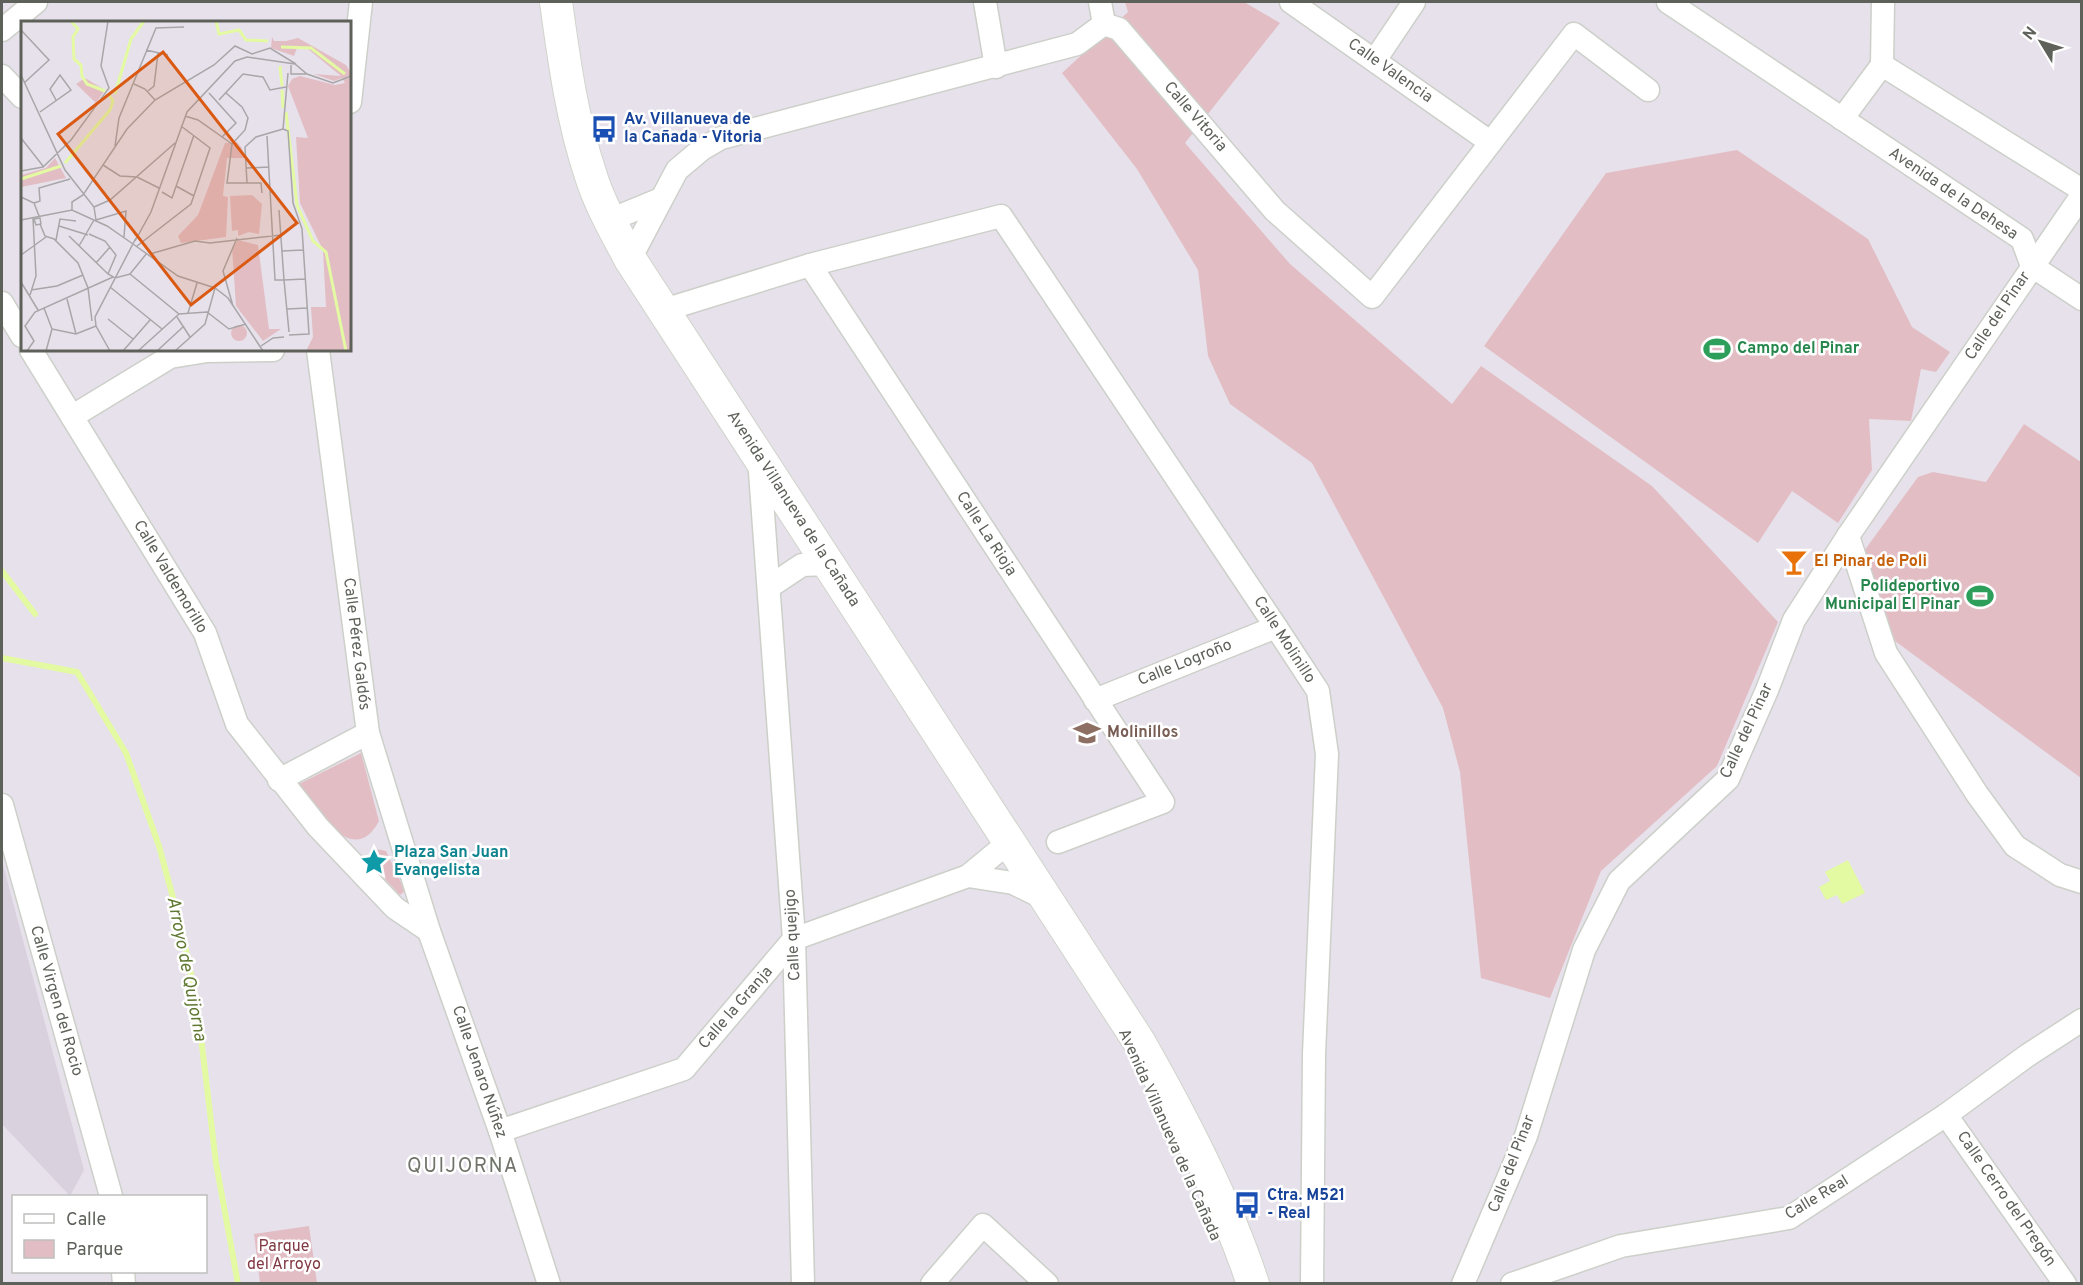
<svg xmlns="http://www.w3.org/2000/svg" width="2083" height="1285" font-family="Overpass,sans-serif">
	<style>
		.education { fill: #d9d2de }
		.green { fill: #e2bec4 }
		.water { fill: #e3faa2 }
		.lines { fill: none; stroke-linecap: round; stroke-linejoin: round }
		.stream { stroke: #e3faa2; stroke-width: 6 }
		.street-casing { stroke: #ccd0c9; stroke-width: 25 }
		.secondary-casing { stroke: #d0d4cb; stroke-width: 34 }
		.street { stroke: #fff; stroke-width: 22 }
		.secondary { stroke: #fff; stroke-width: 32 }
		.labels { text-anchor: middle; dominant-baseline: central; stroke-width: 5; stroke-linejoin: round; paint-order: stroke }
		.street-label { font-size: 16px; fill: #5e6159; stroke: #fff }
		.transit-label { font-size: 16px; font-weight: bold; fill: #164399; stroke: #fff; text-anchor: start }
		.leisure-label { font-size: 16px; font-weight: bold; fill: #27864d; stroke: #fff; text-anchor: start }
		.food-label { font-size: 16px; font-weight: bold; fill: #c56008; stroke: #fff; text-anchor: start }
		.education-label { font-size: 16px; font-weight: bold; fill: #785e54; stroke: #fff; text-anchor: start }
		.culture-label { font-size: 16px; font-weight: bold; fill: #0d838f; stroke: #fff; text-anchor: start }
		.park-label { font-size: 16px; fill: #803942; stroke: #fff }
		.water-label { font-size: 18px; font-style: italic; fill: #5f7731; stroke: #fff }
		.quarter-label { font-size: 20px; letter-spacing: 1.5px; fill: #70736a; stroke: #fff }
		.inset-river { fill: none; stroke: #e3faa2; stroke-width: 3 }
		.inset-road { fill: none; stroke: #a8a6a8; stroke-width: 1.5 }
		.view { fill: #da5a14; fill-opacity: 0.15; stroke: #da5a14; stroke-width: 3 }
		.inset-edge { fill: none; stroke: #5e6159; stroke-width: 3 }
	</style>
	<rect width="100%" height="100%" fill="#e7e1eb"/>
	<!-- education -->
	<path class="education" d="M2,861L84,1170L70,1196L2,1124Z"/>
	<!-- green -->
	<g class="green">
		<path d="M1125,2H1244L1280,23L1185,143L1290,264L1452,404L1481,366L1652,486L1778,622L1717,766L1601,871L1550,998L1481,978L1460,772L1443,708L1312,463L1230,404L1208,356L1198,270L1137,169L1062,73L1128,12Z"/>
		<path d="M1737,150L1868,239L1912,327L1950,352L1936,372L1921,369L1911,421L1869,419L1872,470L1838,523L1792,491L1758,543L1484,346L1606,173Z"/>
		<path d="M2024,424L2081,462V778L1895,641L1864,551L1918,477L1933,472L1986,482Z"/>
		<path d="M361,753L379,821C353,870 317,809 295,786Z"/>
		<path d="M376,849L386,851L405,891L400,895L370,863V852Z"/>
		<path d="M309,1226L317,1283H260L254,1234Z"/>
	</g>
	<!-- water -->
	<path class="water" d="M1848,860L1865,893L1842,904L1837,895L1826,900L1819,887L1830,881L1825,872Z"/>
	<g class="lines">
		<!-- stream -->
		<g class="stream">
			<path d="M2,571L35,614"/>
			<path d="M2,658L77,672L126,753L159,846L182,931L197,1004L216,1163L238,1284"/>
		</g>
		<defs>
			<g id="street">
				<path d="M985,2L996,67"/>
				<path d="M1100,2L1104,24"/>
				<path d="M1291,2L1490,142"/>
				<path d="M1668,2L2022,239L2032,266L2082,299"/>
				<path d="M2,30L36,2"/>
				<path d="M1375,60L1414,2"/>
				<path d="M1882,65L2082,190"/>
				<path d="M1882,65L1883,2"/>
				<path d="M2,76L22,97"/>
				<path d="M350,102L361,2"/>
				<path d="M1842,119L1882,65"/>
				<path d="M610,220L661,199"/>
				<path d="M630,259L677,170L702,149L721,138L1077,44L1104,24L1119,29L1275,211L1372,297L1574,34L1648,90"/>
				<path d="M810,265L1163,802L1058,842"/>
				<path d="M2,303L22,336"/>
				<path d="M664,310L810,265L1001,216L1276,627L1318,691L1327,754L1314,1054L1312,1284"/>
				<path d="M31,350L205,633L237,724L318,827L395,908L429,931"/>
				<path d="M318,350L368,733L429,931L500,1131L549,1284"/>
				<path d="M73,416L170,357L207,351L273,350"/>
				<path d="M759,458L794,939L803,1284"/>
				<path d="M1848,536L1886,653L1977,794L2015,846L2060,875L2082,882"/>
				<path d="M769,587L802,565L829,564"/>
				<path d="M1095,700L1276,627"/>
				<path d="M279,780L368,733"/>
				<path d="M2,805L111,1196"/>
				<path d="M968,876L1013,883L1046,899"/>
				<path d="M1946,1115L2065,1284"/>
				<path d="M500,1131L684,1069L794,939L968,876L1009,842"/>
				<path d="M123,1272L124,1284"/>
				<path d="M932,1284L983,1225L1047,1284"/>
				<path d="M1463,1284L1526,1136L1584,950L1619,881L1728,779L1767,690L1794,620L1848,536L2082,195"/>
				<path d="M1512,1284L1621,1246L1789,1218L1946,1115L2028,1055L2082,1020"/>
			</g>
			<path id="secondary" d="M556,2C564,60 572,120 591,176C600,205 616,232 630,259L1138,1040C1181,1115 1226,1201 1253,1284"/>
		</defs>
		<!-- street casing -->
		<use href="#street" class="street-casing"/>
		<!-- secondary casing -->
		<use href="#secondary" class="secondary-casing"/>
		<!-- street -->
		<use href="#street" class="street"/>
		<!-- secondary -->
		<use href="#secondary" class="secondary"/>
	</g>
	<!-- icons -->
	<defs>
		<symbol id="bus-bare" viewBox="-9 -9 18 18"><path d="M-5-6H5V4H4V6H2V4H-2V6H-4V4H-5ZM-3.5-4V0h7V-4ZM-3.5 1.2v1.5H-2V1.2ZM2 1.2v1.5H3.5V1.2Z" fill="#1a4fb4" stroke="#fff" stroke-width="2.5" paint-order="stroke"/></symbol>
		<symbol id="stadium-bare" viewBox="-9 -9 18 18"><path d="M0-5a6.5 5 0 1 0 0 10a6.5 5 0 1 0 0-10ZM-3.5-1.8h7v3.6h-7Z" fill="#2e9e5b" stroke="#fff" stroke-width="2.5" paint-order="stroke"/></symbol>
		<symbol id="bar-bare" viewBox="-9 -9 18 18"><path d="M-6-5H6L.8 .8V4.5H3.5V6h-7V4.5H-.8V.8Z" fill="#e8710a" stroke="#fff" stroke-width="2.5" paint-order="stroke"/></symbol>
		<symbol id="school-bare" viewBox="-9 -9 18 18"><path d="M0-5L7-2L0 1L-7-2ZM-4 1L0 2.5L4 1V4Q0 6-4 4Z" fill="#8d6e63" stroke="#fff" stroke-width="2.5" paint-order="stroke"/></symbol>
		<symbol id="sight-bare" viewBox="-9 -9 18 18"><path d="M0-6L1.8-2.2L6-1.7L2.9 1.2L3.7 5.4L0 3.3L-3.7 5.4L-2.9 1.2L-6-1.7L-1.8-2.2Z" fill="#0f9aa8" stroke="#fff" stroke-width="2.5" paint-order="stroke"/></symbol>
	</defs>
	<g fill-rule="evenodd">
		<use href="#bus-bare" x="585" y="110" width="38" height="38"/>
		<use href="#stadium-bare" x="1698" y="330" width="38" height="38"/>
		<use href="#bar-bare" x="1775" y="543" width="38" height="38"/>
		<use href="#stadium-bare" x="1961" y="577" width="38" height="38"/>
		<use href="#school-bare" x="1068" y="714" width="38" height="38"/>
		<use href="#sight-bare" x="355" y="843" width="38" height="38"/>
		<use href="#bus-bare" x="1228" y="1186" width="38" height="38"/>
	</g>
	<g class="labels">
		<!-- street labels -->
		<g class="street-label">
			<text transform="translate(1390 71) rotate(35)">Calle Valencia</text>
			<text transform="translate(1195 117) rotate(49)">Calle Vitoria</text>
			<text transform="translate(1953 194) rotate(34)">Avenida de la Dehesa</text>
			<text transform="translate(1998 316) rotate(-56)">Calle del Pinar</text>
			<text transform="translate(793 509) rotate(57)">Avenida Villanueva de la Cañada</text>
			<text transform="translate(986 534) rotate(57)">Calle La Rioja</text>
			<text transform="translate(170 577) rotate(59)">Calle Valdemorillo</text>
			<text transform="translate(1284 640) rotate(57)">Calle Molinillo</text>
			<text transform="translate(356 644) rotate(83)">Calle Pérez Galdós</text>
			<text transform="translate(1185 663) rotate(-22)">Calle Logroño</text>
			<text transform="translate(1747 731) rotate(-65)">Calle del Pinar</text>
			<text transform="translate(793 935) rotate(-93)">Calle quejigo</text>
			<text transform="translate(56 1001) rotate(74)">Calle Virgen del Rocio</text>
			<text transform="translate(736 1008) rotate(-49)">Calle la Granja</text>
			<text transform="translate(479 1072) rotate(71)">Calle Jenaro Núñez</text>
			<text transform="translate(1169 1135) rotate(66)">Avenida Villanueva de la Cañada</text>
			<text transform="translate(1512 1164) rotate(-69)">Calle del Pinar</text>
			<text transform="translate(1817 1198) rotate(-31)">Calle Real</text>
			<text transform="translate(2006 1199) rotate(55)">Calle Cerro del Pregón</text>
		</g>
		<!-- transit labels -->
		<g class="transit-label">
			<text x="624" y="120">Av. Villanueva de<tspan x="624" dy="18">la Cañada - Vitoria</tspan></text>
			<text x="1267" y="1196">Ctra. M521<tspan x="1267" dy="18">- Real</tspan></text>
		</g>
		<!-- leisure labels -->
		<g class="leisure-label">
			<text x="1737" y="349">Campo del Pinar</text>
			<text x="1960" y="587" text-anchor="end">Polideportivo<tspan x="1960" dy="18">Municipal El Pinar</tspan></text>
		</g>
		<!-- food labels -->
		<g class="food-label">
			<text x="1814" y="562">El Pinar de Poli</text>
		</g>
		<!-- education labels -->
		<g class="education-label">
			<text x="1107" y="733">Molinillos</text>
		</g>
		<!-- culture labels -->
		<g class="culture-label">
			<text x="394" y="853">Plaza San Juan<tspan x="394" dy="18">Evangelista</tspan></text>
		</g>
		<!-- park labels -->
		<g class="park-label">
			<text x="284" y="1247">Parque<tspan x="284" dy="18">del Arroyo</tspan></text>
		</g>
		<!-- water labels -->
		<g class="water-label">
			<text transform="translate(186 969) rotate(79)">Arroyo de Quijorna</text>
		</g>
		<!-- quarter labels -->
		<g class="quarter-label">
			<text x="463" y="1167">QUIJORNA</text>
		</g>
	</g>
	<!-- overview -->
	<g transform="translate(21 21)">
		<rect width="330" height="330" fill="#e7e1eb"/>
		<path d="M251,16L253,20H265L277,17L325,44L330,52V330H285L292,316L290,286H305L302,229L279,182L275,116L287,117L267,65L271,58L279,55L314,64L324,62L321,57L313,60L293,53L320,55L287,28L276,27L273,35L250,27ZM64,57L84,69L75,82L55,63ZM216,121L221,127L223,137H206L202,175L207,176L205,216L160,222L157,215L177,194L204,122ZM34,137L45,157L0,166V154L25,147ZM231,174L241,183L238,213L228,211L217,215V209L211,210L209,175ZM217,219L237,224L248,308H260L242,320L215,285L211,227ZM210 312a8 8 0 1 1 16 0a8 8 0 1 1-16 0Z" fill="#e2bec4"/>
		<path class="inset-river" d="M50,0L57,8L52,16L53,38L60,44L61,55L66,63L84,70M195,0L198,13L218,9L225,19L247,20M260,26L290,27L324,53M259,45L261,65M261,69L262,87M94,73L110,18L123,0M265,91L276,184L292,220L305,231L325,330M44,142L89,89L92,80L87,72M0,158L40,145"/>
		<path class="inset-road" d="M0,9L28,39L3,62M125,29L147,34M270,44V53H285M0,54L44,149L73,186L75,199M113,63L124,68L134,79M127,70L133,65L137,32M188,72L215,102L201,116M205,72L221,86L227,97L224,109L211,123M198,79L222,53L242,56L249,69L265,66M19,91L50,69L39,54L29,68L35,79M164,95L177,99L211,123L206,162H240L241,172M262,108L267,110L272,182L281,208L288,313L268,314M262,108L267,52M246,115L254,259H263L268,311M0,117L22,145M94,125L98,97L135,7L163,6M82,144L99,155L116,156L138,167M226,147L248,146M0,150L22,146L50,119L88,67L80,45L87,0M226,162L224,126L235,116L262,108M155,165L173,175M141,171L151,177L173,114M0,176L13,182L18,195M13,182L19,180L18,167L49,158M73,186L89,179L154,122M51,189V181L62,174L106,108L134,79L193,44L214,25L231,33L249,27L275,43M258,189L263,259L284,258M19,197L20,203L15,204L13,198ZM0,199L51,189L86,205L112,223M75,199L105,190L103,216M19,203L24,215L33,218L57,242L67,267L71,300M38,205L67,214M68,213L84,220L95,234L87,253M48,215L87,253L94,257L109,253L158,293L186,291L208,308L225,303M35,219L39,198L55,200M114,220L130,191L166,91L214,40L226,36L274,43L286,53L312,62L330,55M112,223L157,255L194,267L207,277L242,330M58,225L73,199M116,225L170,183L189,127L160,105M261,230L282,229M129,233L174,220L189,222L260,214M0,234L25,216M75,242L89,226M109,253L126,232M0,261L17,289M89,266L141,308M10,269L36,265L62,254M9,274L15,255L12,197M46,278L55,313M212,285L202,250L216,217M23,287L31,308L25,330M266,288L287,287M167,292L176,262M156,296L169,316M87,298L112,318M31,308L55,313L75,305M240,325L252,317L263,316M6,330L13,320L4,305L14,291L92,256M89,330L75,305L74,296L115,217M102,330L129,299M117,330L158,293M136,330L163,305M154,330L184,303L194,267"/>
		<path class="view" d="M142,31L276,202L170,284L37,113Z"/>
		<rect width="330" height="330" class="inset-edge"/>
	</g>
	<!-- border -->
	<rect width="2083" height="1285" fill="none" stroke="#5e6159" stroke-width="6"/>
	<!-- legend -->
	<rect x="12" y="1195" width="195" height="78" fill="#ffffff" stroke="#bfc0bd" stroke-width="1.5"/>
	<rect x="24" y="1214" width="30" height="9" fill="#ffffff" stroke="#bfc0bd" stroke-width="1.5"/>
	<text x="66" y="1225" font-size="18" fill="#5e6159">Calle</text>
	<rect x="24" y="1240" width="30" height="18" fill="#e2bec4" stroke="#bfc0bd" stroke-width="1.5"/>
	<text x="66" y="1255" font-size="18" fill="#5e6159">Parque</text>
	<!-- north arrow -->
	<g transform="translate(2041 42) rotate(308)" stroke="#ffffff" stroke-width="4.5" paint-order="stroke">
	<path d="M0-4.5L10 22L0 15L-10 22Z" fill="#5e6159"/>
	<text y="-9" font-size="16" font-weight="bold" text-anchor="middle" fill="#5e6159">N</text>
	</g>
</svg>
